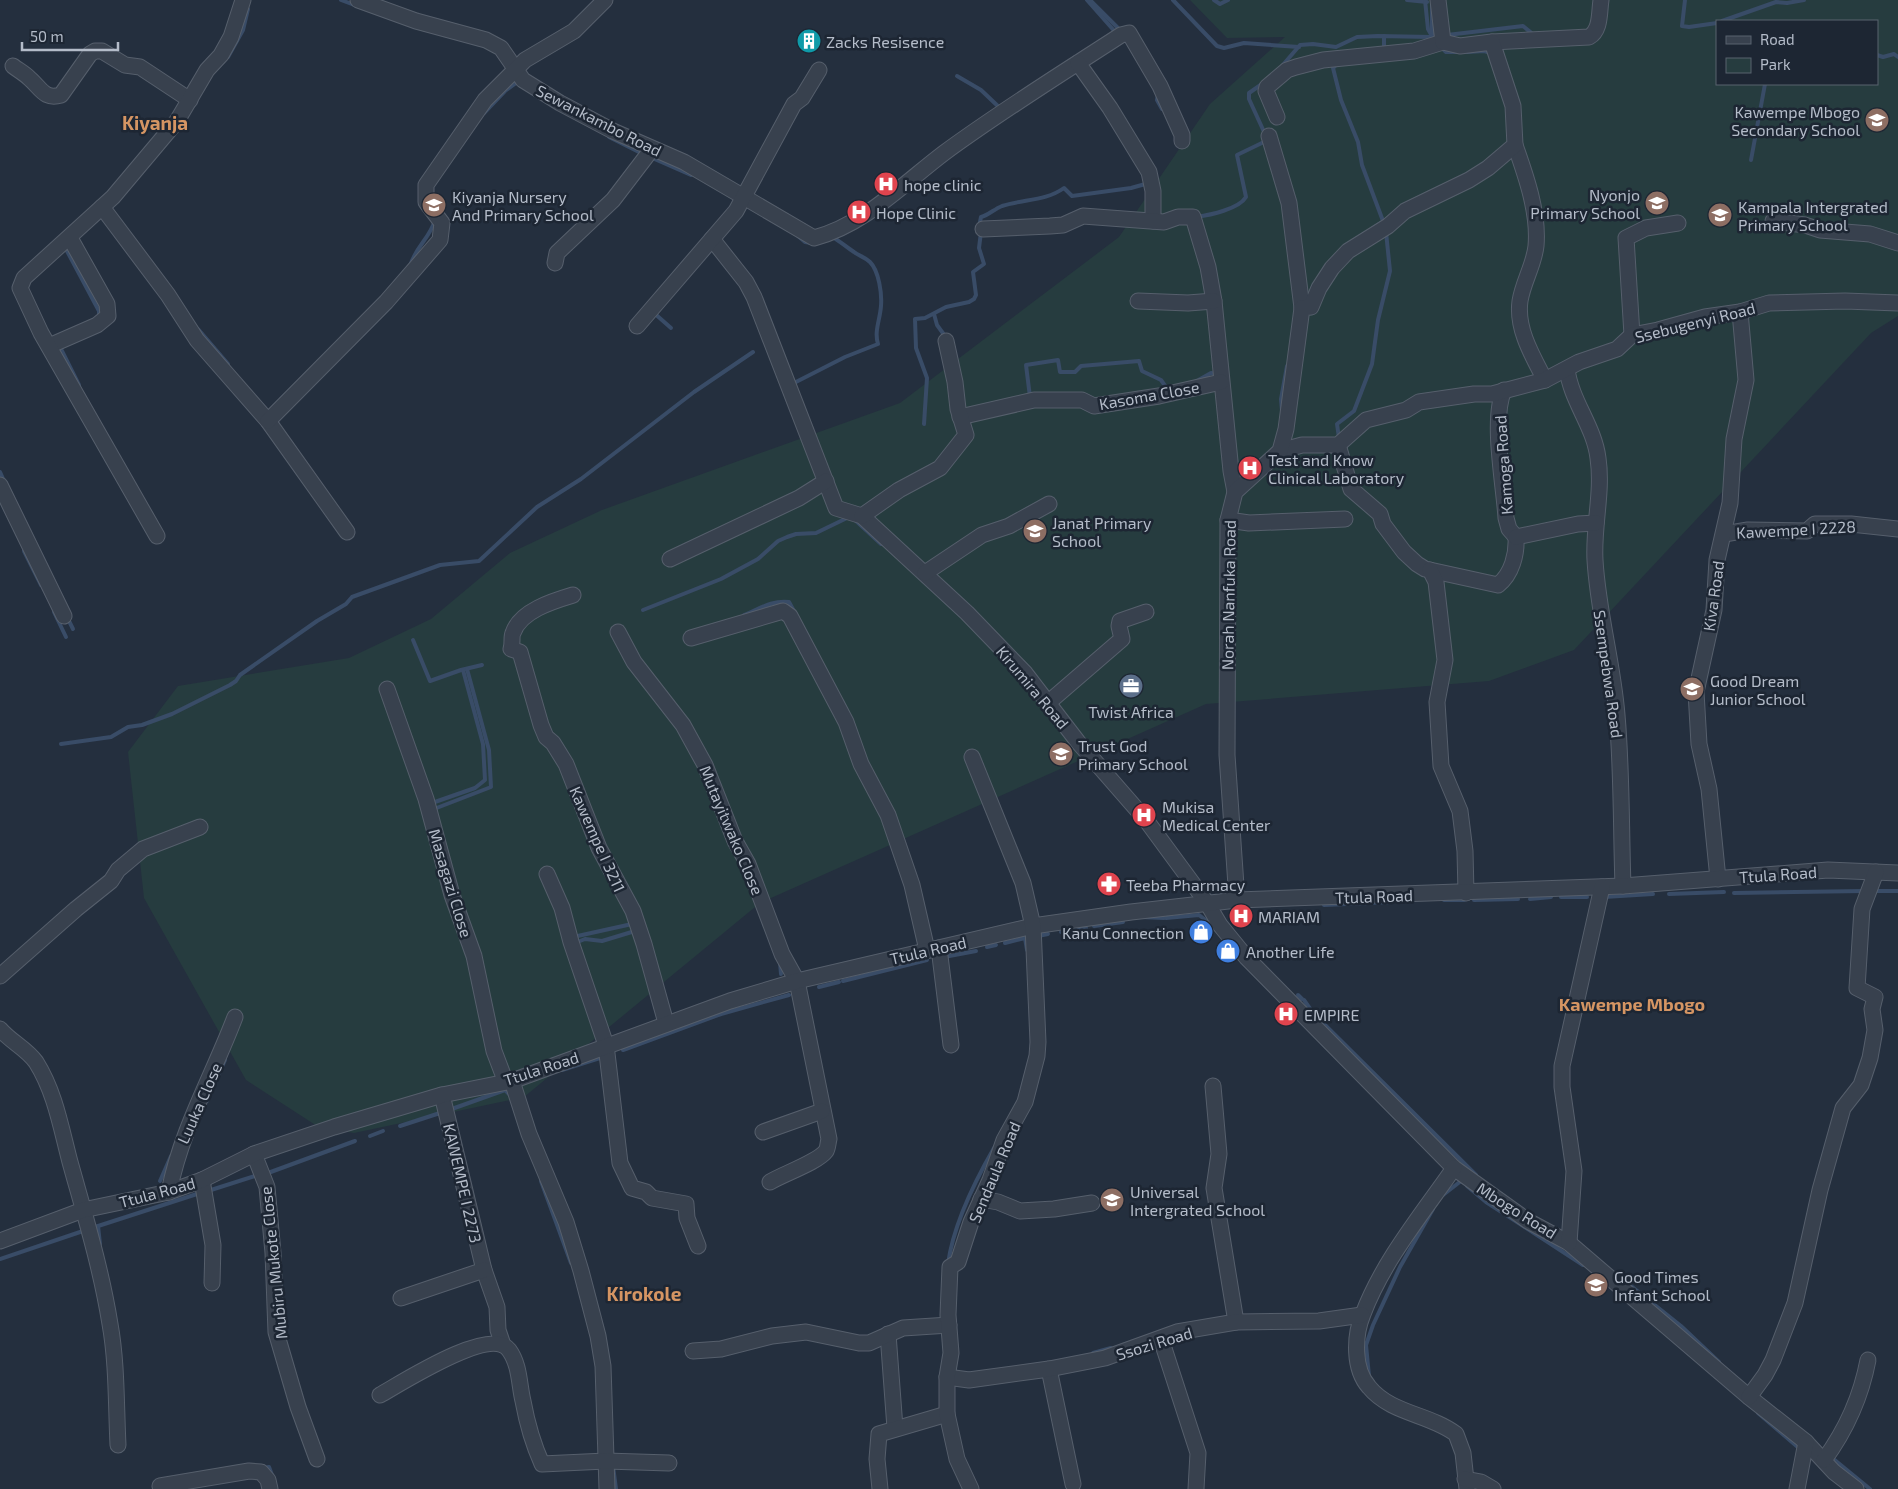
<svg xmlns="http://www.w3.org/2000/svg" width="1898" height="1489" font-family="'Exo 2',sans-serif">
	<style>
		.green { fill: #263c3f; fill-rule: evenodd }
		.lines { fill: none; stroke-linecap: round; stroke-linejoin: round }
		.stream { stroke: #394c67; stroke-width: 4 }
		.minor-casing { stroke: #565f6c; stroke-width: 17 }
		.minor { stroke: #38414e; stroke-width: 15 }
		.labels { text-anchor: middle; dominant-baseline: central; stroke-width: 5; stroke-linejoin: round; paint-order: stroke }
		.poi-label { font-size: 16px; fill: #b4bcc9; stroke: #1d2633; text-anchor: start }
		.street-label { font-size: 16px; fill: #b4bcc9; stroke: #1d2633 }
		.neighbourhood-label { font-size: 18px; font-weight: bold; fill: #d59563; stroke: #1d2633 }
		.quarter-label { font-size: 19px; font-weight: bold; fill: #d59563; stroke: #1d2633 }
	</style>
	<rect width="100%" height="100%" fill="#242f3e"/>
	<!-- green -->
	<path class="green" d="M1190,0H1898V316L1871,333L1574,650L1489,681L1206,704L760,903L524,1097L354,1133L317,1126L246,1080L144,898L128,752L178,686L349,658L431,619L510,553L602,510L900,403L1119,237L1210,104L1285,37L1227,38ZM1717,21H1877V84H1717Z"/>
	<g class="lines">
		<!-- stream -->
		<g class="stream">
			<path d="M341,0L357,6"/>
			<path d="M1087,0L1117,34"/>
			<path d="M1090,0L1122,32"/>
			<path d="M1173,0L1217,46L1224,48L1244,43L1299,47"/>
			<path d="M1214,0L1220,4L1228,0"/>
			<path d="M1407,0L1427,2"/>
			<path d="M1425,0L1428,29L1433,38"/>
			<path d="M1685,0L1682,26L1689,27L1717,23"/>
			<path d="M1432,5V35"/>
			<path d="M1722,21L1776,2L1787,3L1804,0"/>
			<path d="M1447,35L1523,26L1534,35"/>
			<path d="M1441,47L1446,52H1457"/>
			<path d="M1384,51V36"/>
			<path d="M1467,52L1484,51L1491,53"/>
			<path d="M1877,55L1883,57L1894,54L1898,57"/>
			<path d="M228,57L243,30L248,9"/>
			<path d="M1337,64L1333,68L1341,100L1358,142L1362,165L1383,221"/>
			<path d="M1282,66L1300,45L1313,44L1336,47L1357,37L1378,36L1432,37"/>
			<path d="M957,76L981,90L1001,109"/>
			<path d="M1262,84L1249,93V99L1265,134"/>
			<path d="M1158,95L1157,100L1162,109"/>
			<path d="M484,113L505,91L516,83L520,84"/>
			<path d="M609,137L643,154"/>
			<path d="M650,157L691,175"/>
			<path d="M1751,160L1765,84"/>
			<path d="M1196,217C1210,215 1239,209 1246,197L1237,155L1266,141"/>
			<path d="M979,227L981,217C989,215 994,209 1002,206C1024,199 1046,201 1064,188L1072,196L1131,188L1149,183"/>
			<path d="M1373,228L1386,220"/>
			<path d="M798,236L805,242L811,243"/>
			<path d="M65,245L67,251L99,311V316"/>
			<path d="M410,266C416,246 430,238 435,220"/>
			<path d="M654,313L671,328"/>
			<path d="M934,314L937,325L945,336"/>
			<path d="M198,329L228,364"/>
			<path d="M63,345L61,349L79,385"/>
			<path d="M1195,382L1211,373L1218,375"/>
			<path d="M792,384L845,357L878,344C874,331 880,320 881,306C882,294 879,271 870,262C865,257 859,256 854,252C846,247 840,241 832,237"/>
			<path d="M1030,397L1026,365L1058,360L1060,372H1075L1081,366L1139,361L1142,371L1161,380L1168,390"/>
			<path d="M1282,411L1281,399L1287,366"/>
			<path d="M924,424L927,378L916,348L915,319L925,318L946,307L969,302L974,299L976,295L973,272L984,264L979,248L981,232"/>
			<path d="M1339,438L1337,424L1354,411L1372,364L1378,320L1390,271L1386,232"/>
			<path d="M0,472L4,481"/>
			<path d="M855,520L881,544"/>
			<path d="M24,551L41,585"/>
			<path d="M643,610L721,579L758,559L778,541L787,537L796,534L816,533L849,517"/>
			<path d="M54,612L66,637"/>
			<path d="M744,615C759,609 772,600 789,602L795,613"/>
			<path d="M67,617L73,629"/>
			<path d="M413,640L430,681L461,670L482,665"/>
			<path d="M61,744L111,737L128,727L142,725L172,714L230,685L236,681L240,675L317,621L346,604L352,597L440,565L479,561L537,507L581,479L694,392L753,352"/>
			<path d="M432,803L475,788L485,780L483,744L463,670"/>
			<path d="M434,809L491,787L489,750L467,669"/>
			<path d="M1876,891H1898"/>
			<path d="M1734,893L1864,891"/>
			<path d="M1669,894L1724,892"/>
			<path d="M1561,897H1587"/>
			<path d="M1604,897L1653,894"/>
			<path d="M1530,899L1551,897"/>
			<path d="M1444,900H1464"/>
			<path d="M1474,900L1518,899"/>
			<path d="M1324,905L1392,902"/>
			<path d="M1141,917L1164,918"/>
			<path d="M1166,918L1199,915L1212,925"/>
			<path d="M1094,926L1123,922"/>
			<path d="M1061,932L1086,928"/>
			<path d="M1038,936L1048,934"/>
			<path d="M573,937L632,924"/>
			<path d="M575,943L585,939L602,941L635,931"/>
			<path d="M1005,943L1025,938L1027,950"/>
			<path d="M987,947L996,945"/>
			<path d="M944,957L976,951"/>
			<path d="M780,962L781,974"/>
			<path d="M843,981L927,960"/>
			<path d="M819,987L839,982"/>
			<path d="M1298,995L1302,999"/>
			<path d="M1304,1000L1313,1013L1476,1175"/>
			<path d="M623,1050L721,1014L789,995"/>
			<path d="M562,1070L603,1057"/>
			<path d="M207,1101L225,1060"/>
			<path d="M449,1110L505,1090L511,1096"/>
			<path d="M400,1126L440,1113L441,1116"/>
			<path d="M370,1136L383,1131"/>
			<path d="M268,1173L355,1141"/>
			<path d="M160,1181L171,1156"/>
			<path d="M541,1181L571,1263"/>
			<path d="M1467,1186L1486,1202L1583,1265"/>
			<path d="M211,1190L258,1175"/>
			<path d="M1443,1195L1461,1181"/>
			<path d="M98,1226L100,1244"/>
			<path d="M92,1228L200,1193"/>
			<path d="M0,1259L86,1230"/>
			<path d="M948,1264C953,1227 975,1181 994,1148"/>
			<path d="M1626,1282L1681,1326L1719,1362"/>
			<path d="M1093,1353L1111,1348"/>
			<path d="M1369,1376L1366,1345L1373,1325L1400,1267L1433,1209"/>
			<path d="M1758,1413L1800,1449"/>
			<path d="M1831,1457L1870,1489"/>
			<path d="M613,1466L616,1489"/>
			<path d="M263,1468L269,1467L272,1475"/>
		</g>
		<defs>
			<g id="minor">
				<path d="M358,0L416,21L486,40L501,48L523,80L560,103L613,131L684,162L814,238C864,225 903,184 944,153C1001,111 1061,74 1121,35L1129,33L1160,86L1182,135V141"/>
				<path d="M1492,42L1589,37C1601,30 1599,13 1601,0"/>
				<path d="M1078,63L1110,108L1149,172L1153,191V221"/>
				<path d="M13,66C18,70 24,73 29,78C41,88 44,100 61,95L90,54L95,51H102L125,65L140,67L190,100"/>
				<path d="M1277,117L1266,91L1267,87L1287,70L1296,67L1323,60L1414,51L1443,42"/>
				<path d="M1269,136L1289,203L1302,308"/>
				<path d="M1515,145C1526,176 1539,213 1536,246C1534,265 1523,282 1520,301C1516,329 1533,357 1545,380"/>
				<path d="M102,207L168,295L197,340L268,421L347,532"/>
				<path d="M1773,221L1805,225L1820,230L1870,234L1898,243"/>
				<path d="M983,229L1050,226L1063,225L1083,216L1164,222L1178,217H1193L1208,267L1214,301L1231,471L1235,492"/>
				<path d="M712,239L746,282L754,297L836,508L862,516L967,613L1025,673L1078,742L1146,820L1207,903L1220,925L1246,957L1454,1168L1528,1221L1569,1243L1749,1397L1806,1442L1834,1472L1856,1489"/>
				<path d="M555,263L557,253L613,200L652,149"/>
				<path d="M1138,301L1188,303L1214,301"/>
				<path d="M637,326L736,211L794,104L802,98L819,70"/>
				<path d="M1632,335L1626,238L1646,228L1678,223"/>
				<path d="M49,346L97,325L108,316L107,304L70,238"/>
				<path d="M1567,369C1571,401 1594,426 1598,458C1603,492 1593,526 1595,560C1598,613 1613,663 1617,715C1622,772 1621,829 1623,886"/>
				<path d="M1504,390C1491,419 1504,485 1506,518L1509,529L1516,537"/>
				<path d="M960,417L1034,400H1082L1094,406L1159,396L1221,382"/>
				<path d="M268,421L386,302L440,240L442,223L426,202V185L485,100L525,60L574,31L605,0"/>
				<path d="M1338,445L1351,489L1380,514L1383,524L1404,552L1417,564L1425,569L1498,585C1512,574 1517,554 1516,537"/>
				<path d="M1280,451L1302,445H1338L1366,420L1406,410L1419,402L1474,394H1492L1545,380L1579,362L1617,349L1632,335L1658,330L1705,317L1740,312L1769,303L1845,301L1898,303"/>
				<path d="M0,485L64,616"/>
				<path d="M862,516L899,490L940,468L966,435L958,409L955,382L946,341"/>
				<path d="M1228,520L1249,523L1345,519"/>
				<path d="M1724,534L1748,530L1807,531L1815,524H1851L1898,529"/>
				<path d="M157,536L41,333L20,288L24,278L113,197L177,121L207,70L221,55L231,37L243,0"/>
				<path d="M1516,537L1578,524L1596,523"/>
				<path d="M670,559L799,498L826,481"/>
				<path d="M1430,570L1436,582L1445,660L1437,702L1441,766L1460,811L1465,851L1466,893"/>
				<path d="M925,573L982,535L1009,526L1049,504"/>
				<path d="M573,595C553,601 520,611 513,633C511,637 513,643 511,649L520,652L541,725L546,737L553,743L566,764L599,848L633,911L644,944L666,1023"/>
				<path d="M618,632L634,662L683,725L705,765L735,841L748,864L782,954L797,981L829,1139C828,1142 828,1148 826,1151C818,1162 783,1174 770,1182"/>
				<path d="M691,638L783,611L790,616L846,722L861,764L888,815L912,885L927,950"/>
				<path d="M387,689L426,799L452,895L474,956L494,1051L505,1080"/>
				<path d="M1049,702L1122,639L1119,626L1120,621L1146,612"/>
				<path d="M547,874L562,908L571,942L606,1045L620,1163L632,1188L646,1192L652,1198L686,1204L687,1218L698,1246"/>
				<path d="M1718,879L1709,789L1699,744L1696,692L1714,610L1717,560L1730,503L1734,439L1746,380L1740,312"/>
				<path d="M1237,900L1227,755L1228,520L1235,492L1280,451L1286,429L1302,308L1311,307L1319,288L1332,268L1348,251L1388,226L1405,211L1469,180L1488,168L1515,145L1513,106L1492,42L1460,46L1443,42L1438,0"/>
				<path d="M939,948L951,1045"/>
				<path d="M0,976L76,909L111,881L118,870L143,849L200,827"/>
				<path d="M0,1029C11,1042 26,1048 36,1062C55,1092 61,1128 70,1162C85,1216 101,1268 110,1324C117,1363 116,1405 118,1445"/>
				<path d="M512,1081L529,1134L566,1222L581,1271L598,1336L603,1366L607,1489"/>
				<path d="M1213,1086L1219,1154L1214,1188L1236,1322"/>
				<path d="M442,1095L484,1270L497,1307L498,1330L503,1345"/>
				<path d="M763,1132L822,1111"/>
				<path d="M254,1154L267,1187L273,1253L276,1332L298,1407L317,1459"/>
				<path d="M1454,1168C1422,1214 1383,1261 1363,1314C1354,1336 1353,1369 1369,1387C1391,1414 1430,1414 1456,1434L1463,1453L1467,1489"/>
				<path d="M202,1180L213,1245L212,1283"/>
				<path d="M169,1192C181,1130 213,1075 235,1017"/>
				<path d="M981,1199L998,1202L1020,1211L1054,1209L1092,1203"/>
				<path d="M0,1241L83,1210L169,1192L202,1180L254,1154L334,1127L442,1095L512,1081L730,1001L797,981L1033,926L1131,912L1237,900L1623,886L1828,870L1898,873"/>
				<path d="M1569,1243L1574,1171L1562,1087V1066L1602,887"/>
				<path d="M401,1298L484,1270"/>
				<path d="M888,1334L895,1428"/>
				<path d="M1161,1339L1198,1453L1196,1489"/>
				<path d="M693,1351L721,1349L772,1336L806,1332L859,1343H869L903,1328L949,1325"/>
				<path d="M1049,1369L1073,1484"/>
				<path d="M947,1377L969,1380L1049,1369L1105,1358L1177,1332L1236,1322L1319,1321L1362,1315"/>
				<path d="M380,1395C400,1384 491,1325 509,1350C520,1365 519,1385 523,1401C527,1423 533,1444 542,1464L606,1461L669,1463"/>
				<path d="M1749,1397L1765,1375L1773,1360L1795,1303L1820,1190L1843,1108L1861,1085L1870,1058L1875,1030L1872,1009L1875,997L1857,988L1862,909L1876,872"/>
				<path d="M1824,1460C1846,1430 1861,1397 1868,1360"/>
				<path d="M1465,1479L1481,1482L1493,1489"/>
				<path d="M160,1486L249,1471L261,1472L268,1480L270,1489"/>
				<path d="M880,1489L877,1459L879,1434L947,1414"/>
				<path d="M971,1489L957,1459L947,1414V1377L951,1353L948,1315L950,1267L958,1262L971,1222L990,1180L1004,1140L1025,1102L1037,1056L1038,1042L1033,926L1023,883L972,757"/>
				<path d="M1797,1489L1806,1442"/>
			</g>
		</defs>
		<!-- minor casing -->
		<use href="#minor" class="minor-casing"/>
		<!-- minor -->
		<use href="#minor" class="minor"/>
	</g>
	<!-- icons -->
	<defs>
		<symbol id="building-disc" viewBox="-11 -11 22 22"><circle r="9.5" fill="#0f9aa8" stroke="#1d2633"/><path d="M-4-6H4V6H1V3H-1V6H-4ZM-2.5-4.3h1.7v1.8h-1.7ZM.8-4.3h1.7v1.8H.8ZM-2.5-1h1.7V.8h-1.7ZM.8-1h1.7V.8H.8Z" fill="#fff"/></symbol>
		<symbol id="school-disc" viewBox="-11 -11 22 22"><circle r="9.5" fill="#8d6e63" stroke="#1d2633"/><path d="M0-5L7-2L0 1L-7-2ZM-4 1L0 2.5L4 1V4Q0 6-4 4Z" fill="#fff"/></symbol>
		<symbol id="hospital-disc" viewBox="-11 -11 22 22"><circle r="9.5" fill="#e0444e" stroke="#1d2633"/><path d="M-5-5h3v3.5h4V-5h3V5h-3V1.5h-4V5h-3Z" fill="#fff"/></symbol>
		<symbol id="office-disc" viewBox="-11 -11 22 22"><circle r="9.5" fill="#5c6f8a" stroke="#1d2633"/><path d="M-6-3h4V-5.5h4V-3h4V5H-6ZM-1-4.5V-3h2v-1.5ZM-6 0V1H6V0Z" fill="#fff"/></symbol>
		<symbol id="pharmacy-disc" viewBox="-11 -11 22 22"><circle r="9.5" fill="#e0444e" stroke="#1d2633"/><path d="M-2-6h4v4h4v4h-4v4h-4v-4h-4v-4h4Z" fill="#fff"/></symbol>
		<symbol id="shop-disc" viewBox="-11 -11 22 22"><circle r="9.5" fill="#3f7fe0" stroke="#1d2633"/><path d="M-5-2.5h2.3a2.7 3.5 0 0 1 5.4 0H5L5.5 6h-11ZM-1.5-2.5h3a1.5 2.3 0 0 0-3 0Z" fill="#fff"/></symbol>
	</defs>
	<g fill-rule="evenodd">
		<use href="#building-disc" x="795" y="27" width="28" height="28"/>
		<use href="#school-disc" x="1863" y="106" width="28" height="28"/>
		<use href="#hospital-disc" x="872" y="170" width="28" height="28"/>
		<use href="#school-disc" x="1643" y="189" width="28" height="28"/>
		<use href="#school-disc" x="420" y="191" width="28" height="28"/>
		<use href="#hospital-disc" x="845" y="198" width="28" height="28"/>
		<use href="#school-disc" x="1706" y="201" width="28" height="28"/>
		<use href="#hospital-disc" x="1236" y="454" width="28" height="28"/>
		<use href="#school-disc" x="1021" y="517" width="28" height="28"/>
		<use href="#office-disc" x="1117" y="672" width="28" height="28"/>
		<use href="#school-disc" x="1678" y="675" width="28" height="28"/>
		<use href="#school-disc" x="1047" y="740" width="28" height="28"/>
		<use href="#hospital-disc" x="1130" y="801" width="28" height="28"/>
		<use href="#pharmacy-disc" x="1095" y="870" width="28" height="28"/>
		<use href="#hospital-disc" x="1227" y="902" width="28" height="28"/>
		<use href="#shop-disc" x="1187" y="918" width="28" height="28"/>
		<use href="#shop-disc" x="1214" y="937" width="28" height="28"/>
		<use href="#hospital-disc" x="1272" y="1000" width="28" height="28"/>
		<use href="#school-disc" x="1098" y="1186" width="28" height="28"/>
		<use href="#school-disc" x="1582" y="1271" width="28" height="28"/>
	</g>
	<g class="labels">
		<!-- poi labels -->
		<g class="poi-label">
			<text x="826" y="41">Zacks Resisence</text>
			<text x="1860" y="111" text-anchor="end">Kawempe Mbogo<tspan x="1860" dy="18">Secondary School</tspan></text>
			<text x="904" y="184">hope clinic</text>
			<text x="1640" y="194" text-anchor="end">Nyonjo<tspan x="1640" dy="18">Primary School</tspan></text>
			<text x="452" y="196">Kiyanja Nursery<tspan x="452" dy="18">And Primary School</tspan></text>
			<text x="1738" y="206">Kampala Intergrated<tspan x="1738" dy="18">Primary School</tspan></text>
			<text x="876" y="212">Hope Clinic</text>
			<text x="1268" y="459">Test and Know<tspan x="1268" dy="18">Clinical Laboratory</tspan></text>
			<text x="1052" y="522">Janat Primary<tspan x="1052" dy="18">School</tspan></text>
			<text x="1710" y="680">Good Dream<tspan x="1710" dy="18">Junior School</tspan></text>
			<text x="1131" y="711" text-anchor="middle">Twist Africa</text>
			<text x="1078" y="745">Trust God<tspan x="1078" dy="18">Primary School</tspan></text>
			<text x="1162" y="806">Mukisa<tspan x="1162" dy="18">Medical Center</tspan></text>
			<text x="1126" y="884">Teeba Pharmacy</text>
			<text x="1258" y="916">MARIAM</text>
			<text x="1184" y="932" text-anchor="end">Kanu Connection</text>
			<text x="1246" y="951">Another Life</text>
			<text x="1304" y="1014">EMPIRE</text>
			<text x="1130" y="1191">Universal<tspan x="1130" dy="18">Intergrated School</tspan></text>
			<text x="1614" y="1276">Good Times<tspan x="1614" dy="18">Infant School</tspan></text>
		</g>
		<!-- street labels -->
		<g class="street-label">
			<text transform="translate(599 120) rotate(27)">Sewankambo Road</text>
			<text transform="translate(1695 322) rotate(-14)">Ssebugenyi Road</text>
			<text transform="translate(1149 395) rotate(-10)">Kasoma Close</text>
			<text transform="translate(1503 465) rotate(-94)">Kamoga Road</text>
			<text transform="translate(1796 529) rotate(-3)">Kawempe I 2228</text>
			<text transform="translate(1228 595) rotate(-89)">Norah Nanfuka Road</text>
			<text transform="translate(1713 596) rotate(-82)">Kiva Road</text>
			<text transform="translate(1609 674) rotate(82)">Ssempebwa Road</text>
			<text transform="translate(1033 687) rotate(50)">Kirumira Road</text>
			<text transform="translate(732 830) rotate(67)">Mutayitwako Close</text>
			<text transform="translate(598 839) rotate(66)">Kawempe I 3211</text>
			<text transform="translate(1778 874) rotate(-4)">Ttula Road</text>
			<text transform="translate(451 883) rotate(73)">Masagazi Close</text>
			<text transform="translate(1374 896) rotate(-2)">Ttula Road</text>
			<text transform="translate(928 950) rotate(-13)">Ttula Road</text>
			<text transform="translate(541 1068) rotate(-18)">Ttula Road</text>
			<text transform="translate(199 1103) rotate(-66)">Luuka Close</text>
			<text transform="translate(994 1172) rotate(-67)">Sendaula Road</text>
			<text transform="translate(463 1183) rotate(77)">KAWEMPE I 2273</text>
			<text transform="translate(157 1192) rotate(-15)">Ttula Road</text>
			<text transform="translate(1517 1210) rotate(32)">Mbogo Road</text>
			<text transform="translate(273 1263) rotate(-96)">Mubiru Mukote Close</text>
			<text transform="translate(1154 1343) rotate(-17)">Ssozi Road</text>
		</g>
		<!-- neighbourhood labels -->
		<g class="neighbourhood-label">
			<text x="1632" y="1004">Kawempe Mbogo</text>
		</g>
		<!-- quarter labels -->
		<g class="quarter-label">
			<text x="155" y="122">Kiyanja</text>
			<text x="644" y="1293">Kirokole</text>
		</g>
	</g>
	<!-- legend -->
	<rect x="1716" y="20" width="162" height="65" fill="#1d2633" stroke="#59626f"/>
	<rect x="1726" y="36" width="25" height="8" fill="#38414e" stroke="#59626f"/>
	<text x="1760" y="45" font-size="15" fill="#b4bcc9">Road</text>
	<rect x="1726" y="58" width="25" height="15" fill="#263c3f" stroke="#59626f"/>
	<text x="1760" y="70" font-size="15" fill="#b4bcc9">Park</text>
	<!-- scale -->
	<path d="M22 42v8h96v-8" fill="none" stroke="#b4bcc9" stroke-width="2.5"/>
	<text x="30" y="42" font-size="15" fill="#b4bcc9" stroke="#1d2633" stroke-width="4" paint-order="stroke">50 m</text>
</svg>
